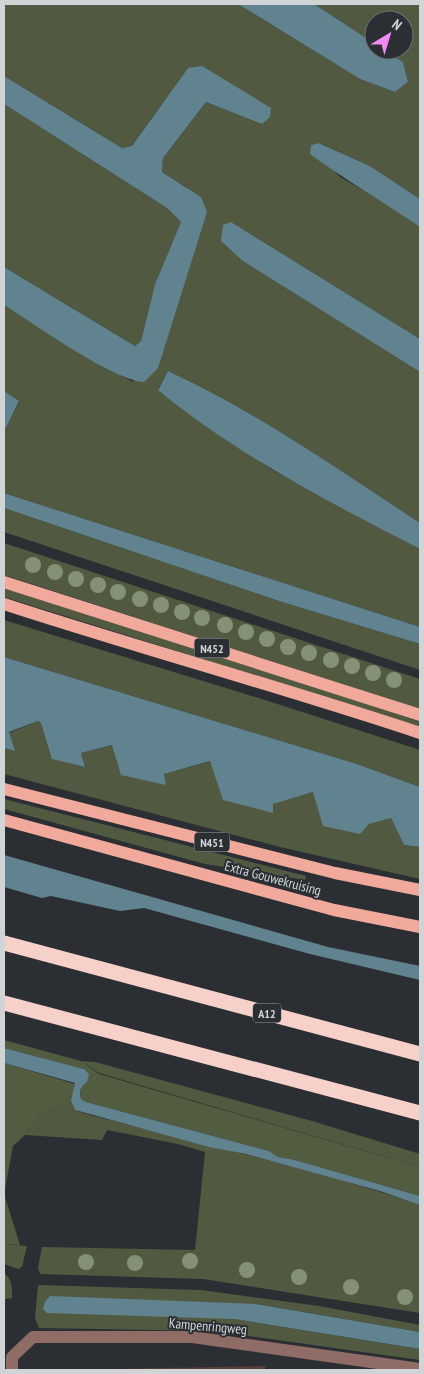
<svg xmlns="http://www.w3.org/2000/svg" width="424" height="1374" font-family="'PT Sans Narrow',sans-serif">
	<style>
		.green { fill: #515a41 }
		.forest { fill: #515c41 }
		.water { fill: #618390 }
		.building { fill: #5c3e38 }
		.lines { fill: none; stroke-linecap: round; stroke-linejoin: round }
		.minor { stroke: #906c66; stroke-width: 12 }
		.major { stroke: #f1a99b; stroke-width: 12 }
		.highway { stroke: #f5d1ca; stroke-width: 15 }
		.tree { fill: #859176 }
		.labels { text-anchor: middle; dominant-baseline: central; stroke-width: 4; stroke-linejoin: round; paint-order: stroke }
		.shield { fill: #2b2f33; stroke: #9fa2a6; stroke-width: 1 }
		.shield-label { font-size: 12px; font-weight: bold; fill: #d1d4d7 }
		.street-label { font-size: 14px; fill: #d1d4d7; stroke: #2b2f33 }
	</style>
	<rect width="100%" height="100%" fill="#2b2f33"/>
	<!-- green -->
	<g class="green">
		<path d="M4,4H238L360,79L395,92L408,82L403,62L385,50H404V20H374V43L314,4H420V199L370,166L320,143L311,145L340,177L392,207L420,227V339L231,222L243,261L420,372V523C338,469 257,412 168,371L158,389L271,469L420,549V627L4,493V427L6,428L19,402L4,391V305L76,351L133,382L207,212L186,187L162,172L163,158L206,102L262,124L188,68L132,146L122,148L4,76Z"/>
		<path d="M4,104L167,208L181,222L155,284L141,341L135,346L4,267Z"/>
		<path d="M4,508L279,601L420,644V670L4,532Z"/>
		<path d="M4,543L420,679V709L4,575Z"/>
		<path d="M4,588L376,707L420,722V727L4,597Z"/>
		<path d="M4,620L262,699L420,750V787L357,764L4,657Z"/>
		<path d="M38,721L41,723L53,759L85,767L81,753L113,745L166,785L164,774L211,761L274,807L272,804L313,792L369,824L391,818L404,845L420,847V879L280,847L4,774V748L15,751L9,733Z"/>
		<path d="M4,799L306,876L305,880L205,864L4,809Z"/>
		<path d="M81,1061L95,1062L312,1121L420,1154V1167L99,1073Z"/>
		<path d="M72,1102L75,1110L90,1115C200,1144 312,1168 420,1205V1313L203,1279L40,1274L38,1268L42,1247L195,1250L205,1152L178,1144L107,1130L102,1140L25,1135L42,1113Z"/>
		<path d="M4,1244L27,1246L22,1267L18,1269L4,1264Z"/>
		<path d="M4,1273C13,1280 12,1288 12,1298L5,1299Z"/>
		<path d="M38,1285L201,1290L319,1306L420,1325V1332L256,1304L234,1319L420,1349V1360L214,1331L39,1328L35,1318Z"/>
	</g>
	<!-- forest -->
	<g class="forest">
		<path d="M4,1040L81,1061L99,1074L420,1167V1196L295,1160L278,1157L269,1151L86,1102L81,1099L80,1093L84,1069L4,1048Z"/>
		<path d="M4,1063L75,1084L72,1102L42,1113L25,1135L13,1146L4,1194L20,1245L4,1244Z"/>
	</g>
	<!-- water -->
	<g class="water">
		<path d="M238,4H314L374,43V50H385L403,62L408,82L395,92L360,79Z"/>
		<path d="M202,66L271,108L270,117L262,124L206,102L163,158L162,172L201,197L207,212L158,368L144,382C114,381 33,323 4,305V267L135,346L141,341L155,284L181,222L167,208L4,104V76L122,148L132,146L188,68Z"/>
		<path d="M319,143L370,166L420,199V227C384,202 345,180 310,154L311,145Z"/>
		<path d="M231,222L420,339V372L243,261L221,241L223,225Z"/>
		<path d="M168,371C257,412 338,469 420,523V549C329,502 237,455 158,390Z"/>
		<path d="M4,391L19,401L6,428L4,427Z"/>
		<path d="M4,493L420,627V644L279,601L4,508Z"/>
		<path d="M4,657L357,764L420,787V847L404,845L391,818L369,824L360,834L323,826L313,792L273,804V813L223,800L210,761L164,774L166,785L121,775L112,745L81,753L85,767L52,759L41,723L38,721L9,732L15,751L4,748Z"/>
		<path d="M4,855L328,947L420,966V980L310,954L144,908L120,911L51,896L42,898L4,887Z"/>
		<path d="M4,1048L84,1069L89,1074L87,1082C80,1087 79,1091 81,1099L86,1102L269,1151L278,1157L295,1160L420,1196V1205L380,1191L246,1154L209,1147L75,1110L71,1101L75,1083L4,1063Z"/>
		<path d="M50,1296L256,1304L420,1332V1349L234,1319L47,1313L43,1309L45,1302Z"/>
	</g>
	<!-- building -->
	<path class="building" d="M265,1366V1370H115V1369Z"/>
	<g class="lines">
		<!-- minor -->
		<path class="minor" d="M12,1370V1357L33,1337H192L420,1369"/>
		<!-- major -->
		<g class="major">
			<path d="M4,582L420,715"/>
			<path d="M4,604C142,649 282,687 420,733"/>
			<path d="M4,789L335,873L420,890"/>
			<path d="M4,820L334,910L420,927"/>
		</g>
		<!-- highway -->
		<g class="highway">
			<path d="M4,943L420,1054"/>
			<path d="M4,1003L420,1113"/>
		</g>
	</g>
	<!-- trees -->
	<g class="tree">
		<circle cx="33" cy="565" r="8"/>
		<circle cx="55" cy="572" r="8"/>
		<circle cx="76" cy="579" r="8"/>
		<circle cx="98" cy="585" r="8"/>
		<circle cx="118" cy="592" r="8"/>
		<circle cx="140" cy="599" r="8"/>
		<circle cx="161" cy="605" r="8"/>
		<circle cx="182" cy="612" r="8"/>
		<circle cx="202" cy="618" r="8"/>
		<circle cx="225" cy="625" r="8"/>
		<circle cx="246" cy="632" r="8"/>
		<circle cx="267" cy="639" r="8"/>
		<circle cx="288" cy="647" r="8"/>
		<circle cx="309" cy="653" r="8"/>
		<circle cx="331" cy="660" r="8"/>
		<circle cx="352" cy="666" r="8"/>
		<circle cx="373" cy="673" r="8"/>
		<circle cx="394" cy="680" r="8"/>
		<circle cx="190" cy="1261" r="8"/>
		<circle cx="86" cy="1262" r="8"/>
		<circle cx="135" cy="1263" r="8"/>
		<circle cx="247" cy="1270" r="8"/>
		<circle cx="299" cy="1277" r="8"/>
		<circle cx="351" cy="1287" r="8"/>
		<circle cx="405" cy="1297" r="8"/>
	</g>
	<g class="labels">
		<!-- shield labels -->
		<g class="shield">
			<rect x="194.5" y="638.5" width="35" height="19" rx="4"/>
			<rect x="194.5" y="832.5" width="35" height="19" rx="4"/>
			<rect x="253" y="1003.5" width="28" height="19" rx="4"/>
		</g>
		<g class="shield-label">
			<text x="212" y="648">N452</text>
			<text x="212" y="842">N451</text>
			<text x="267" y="1013">A12</text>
		</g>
		<!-- street labels -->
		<g class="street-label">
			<text transform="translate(273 878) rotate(15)">Extra Gouwekruising</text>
			<text transform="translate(208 1326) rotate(5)">Kampenringweg</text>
		</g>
	</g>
	<!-- border -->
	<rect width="424" height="1374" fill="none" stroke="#d1d4d7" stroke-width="10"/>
	<!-- north arrow -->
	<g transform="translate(389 35) rotate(38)"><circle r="24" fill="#2b2f33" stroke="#6d7175"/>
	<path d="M0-4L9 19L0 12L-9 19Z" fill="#f18af4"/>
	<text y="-8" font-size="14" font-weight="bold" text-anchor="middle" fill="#d1d4d7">N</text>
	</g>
</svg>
